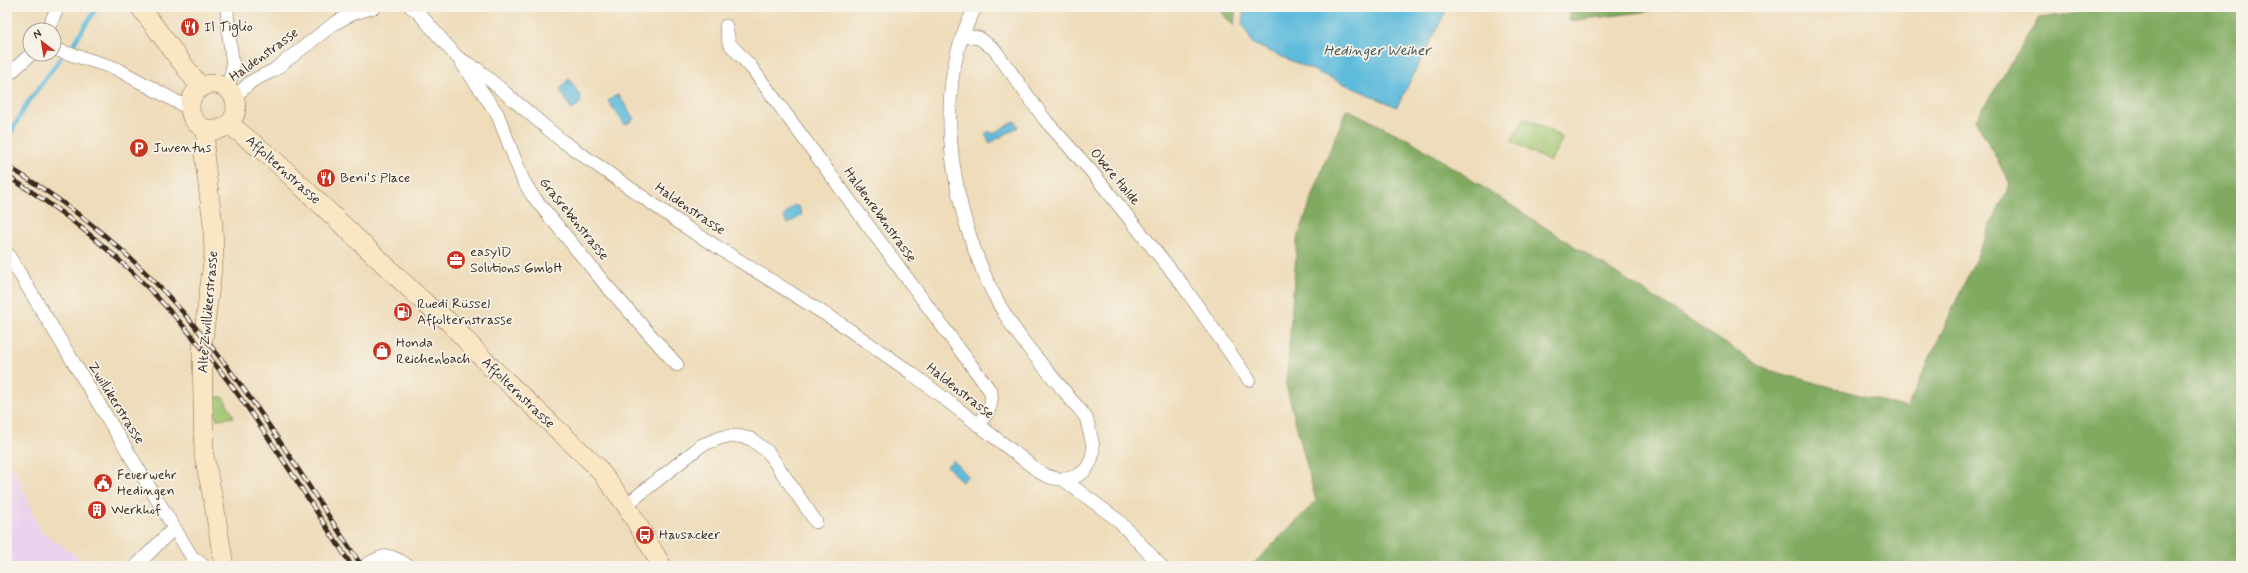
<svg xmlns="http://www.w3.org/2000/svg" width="2248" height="573" font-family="Mynerve,sans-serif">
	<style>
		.built { fill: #e9d2ed }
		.green { fill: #a0c46e; stroke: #6e7746 }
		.forest { fill: #80aa61; stroke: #5e6a40 }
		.water { fill: #5ebbdc; stroke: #4c727d }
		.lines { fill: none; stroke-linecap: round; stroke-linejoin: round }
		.stream { stroke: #5ebbdc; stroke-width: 4.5 }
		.street-casing { stroke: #7a6855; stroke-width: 14 }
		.secondary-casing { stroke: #7a6855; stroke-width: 20 }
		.street { stroke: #fff; stroke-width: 13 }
		.secondary { stroke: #fbe6c4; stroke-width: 19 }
		.rail-casing { stroke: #3b2a1e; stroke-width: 4.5 }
		.rail { stroke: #f7f3e8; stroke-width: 3; stroke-dasharray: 9; stroke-linecap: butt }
		.labels { text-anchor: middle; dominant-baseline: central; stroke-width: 3.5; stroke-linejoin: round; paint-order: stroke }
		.poi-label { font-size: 14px; fill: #3b2a1e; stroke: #f7f3e8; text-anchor: start }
		.street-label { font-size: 14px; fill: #3b2a1e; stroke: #f7f3e8 }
		.water-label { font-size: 15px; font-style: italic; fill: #465657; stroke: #f7f3e8 }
	</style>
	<rect width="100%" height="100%" fill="#f7f3e8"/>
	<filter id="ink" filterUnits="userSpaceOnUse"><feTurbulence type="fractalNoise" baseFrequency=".025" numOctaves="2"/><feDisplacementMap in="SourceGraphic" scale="8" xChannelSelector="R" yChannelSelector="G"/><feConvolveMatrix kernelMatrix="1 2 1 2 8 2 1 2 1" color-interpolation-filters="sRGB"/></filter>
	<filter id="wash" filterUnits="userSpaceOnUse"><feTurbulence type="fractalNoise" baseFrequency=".012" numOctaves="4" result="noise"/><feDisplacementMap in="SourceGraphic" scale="16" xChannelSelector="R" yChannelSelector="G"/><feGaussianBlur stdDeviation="0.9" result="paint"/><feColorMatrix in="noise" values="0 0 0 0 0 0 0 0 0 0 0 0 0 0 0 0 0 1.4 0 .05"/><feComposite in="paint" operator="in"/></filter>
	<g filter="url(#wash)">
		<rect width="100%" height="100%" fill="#eedcba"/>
		<!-- built -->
		<path class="built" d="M7,459L20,480L40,531L91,566H7Z"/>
		<!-- green -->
		<g class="green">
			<path d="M1525,117L1563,138L1550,162L1511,141Z"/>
			<path d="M215,397H223L234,417L217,419L213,410Z"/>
		</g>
		<!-- forest -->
		<g class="forest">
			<path d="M1217,7H1236L1234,26L1216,7Z"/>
			<path d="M1569,7H1684L1569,21Z"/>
			<path d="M2123,7H2241V566H1251L1316,501L1286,385L1297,240L1326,159L1347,109L1413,142L1765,369L1907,408L2010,184L1976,120L2039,18Z"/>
		</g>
		<!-- water -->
		<g class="water">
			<path d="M1244,7H1448L1397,107L1253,44L1242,23Z"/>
			<path d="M569,78L580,96L581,102L572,110L560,90Z"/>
			<path d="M618,94L634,119L625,125L608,101Z"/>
			<path d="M1015,121L1018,127L990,143L985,134L990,131L992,134Z"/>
			<path d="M794,205L799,207L802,215L788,224L783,217Z"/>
			<path d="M953,460L968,476L962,482L947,466Z"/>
		</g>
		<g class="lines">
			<!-- stream -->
			<g class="stream">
				<path d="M74,43L97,7"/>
				<path d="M7,140L26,105L60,59"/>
			</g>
		</g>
	</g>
	<g filter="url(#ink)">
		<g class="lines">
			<defs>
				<g id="street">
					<path d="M227,7L228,29L233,66L228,89"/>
					<path d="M411,7L417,11L457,57L477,69L561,140L690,230L841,324L910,372L1041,473C1063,485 1090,479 1093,451C1094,446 1091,438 1090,433C1088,428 1088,422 1086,418C1081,409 1071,401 1065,392C1046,369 1025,346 1009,321C957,240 924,94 976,7"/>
					<path d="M726,26L729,43L751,67L991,392C993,407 987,414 978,425"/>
					<path d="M47,30L58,7"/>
					<path d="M963,36L979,38L994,49L1046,121L1091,171L1182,284L1249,380"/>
					<path d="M54,49L115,68L190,109"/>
					<path d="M461,62L497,113L523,180L532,195L605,284L677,365"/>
					<path d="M7,76L31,54"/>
					<path d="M234,97L252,81L274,70L335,23L354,13L375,7"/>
					<path d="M7,253L192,557L204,566"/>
					<path d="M1064,480L1119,521L1161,566"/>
					<path d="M626,505L702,445L723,437L738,436L751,439L768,452L816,522"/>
					<path d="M136,566L174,528"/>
					<path d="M365,566C384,553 390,553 408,566"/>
				</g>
				<g id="secondary">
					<path d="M140,7L201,88"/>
					<circle cx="213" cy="107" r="23"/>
					<path d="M229,124L273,159L427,305L448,321L490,366L597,467L626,505L662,566"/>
					<path d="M207,130L204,154L213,225L214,254L202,347L204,455L214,504L224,566"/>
				</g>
			</defs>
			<!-- street casing -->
			<use href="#street" class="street-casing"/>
			<!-- secondary casing -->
			<use href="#secondary" class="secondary-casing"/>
			<!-- street -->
			<use href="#street" class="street"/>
			<!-- secondary -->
			<use href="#secondary" class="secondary"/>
			<defs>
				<g id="rail">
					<path d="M7,166C81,210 148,268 202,335C262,407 309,489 362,566"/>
					<path d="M7,176C81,221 146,279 201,347C258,415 303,493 352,566"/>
				</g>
			</defs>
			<!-- rail casing -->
			<use href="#rail" class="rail-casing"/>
			<!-- rail -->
			<use href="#rail" class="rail"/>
		</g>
	</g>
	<!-- icons -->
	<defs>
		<symbol id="restaurant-disc" viewBox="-11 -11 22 22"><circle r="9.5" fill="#c8321e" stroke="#f7f3e8"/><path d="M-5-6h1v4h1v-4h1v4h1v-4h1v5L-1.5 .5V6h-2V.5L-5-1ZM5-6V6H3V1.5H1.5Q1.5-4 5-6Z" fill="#fff"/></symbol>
		<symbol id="parking-disc" viewBox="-11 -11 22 22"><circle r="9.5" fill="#c8321e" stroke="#f7f3e8"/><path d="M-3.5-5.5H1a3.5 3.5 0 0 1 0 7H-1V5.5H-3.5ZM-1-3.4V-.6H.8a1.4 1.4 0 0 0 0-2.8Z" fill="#fff"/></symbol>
		<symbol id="office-disc" viewBox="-11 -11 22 22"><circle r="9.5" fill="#c8321e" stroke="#f7f3e8"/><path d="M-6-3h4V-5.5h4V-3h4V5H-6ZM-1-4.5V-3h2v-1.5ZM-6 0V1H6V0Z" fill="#fff"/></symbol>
		<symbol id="fuel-disc" viewBox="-11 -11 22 22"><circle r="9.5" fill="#c8321e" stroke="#f7f3e8"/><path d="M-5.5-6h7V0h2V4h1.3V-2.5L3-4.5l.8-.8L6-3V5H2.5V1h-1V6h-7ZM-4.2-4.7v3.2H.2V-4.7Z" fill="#fff"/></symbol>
		<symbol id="shop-disc" viewBox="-11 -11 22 22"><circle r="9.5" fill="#c8321e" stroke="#f7f3e8"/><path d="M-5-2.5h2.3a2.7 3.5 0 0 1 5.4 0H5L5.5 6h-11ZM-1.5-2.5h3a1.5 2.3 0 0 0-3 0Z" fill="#fff"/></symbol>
		<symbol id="civic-disc" viewBox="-11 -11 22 22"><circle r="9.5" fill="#c8321e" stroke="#f7f3e8"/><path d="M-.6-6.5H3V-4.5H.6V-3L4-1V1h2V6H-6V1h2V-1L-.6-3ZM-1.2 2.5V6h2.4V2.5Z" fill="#fff"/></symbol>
		<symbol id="building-disc" viewBox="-11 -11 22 22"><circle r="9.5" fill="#c8321e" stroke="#f7f3e8"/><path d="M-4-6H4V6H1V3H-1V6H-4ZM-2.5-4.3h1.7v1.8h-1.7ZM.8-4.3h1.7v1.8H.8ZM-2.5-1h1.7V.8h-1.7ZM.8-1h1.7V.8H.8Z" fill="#fff"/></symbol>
		<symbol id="bus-disc" viewBox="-11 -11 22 22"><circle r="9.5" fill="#c8321e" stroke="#f7f3e8"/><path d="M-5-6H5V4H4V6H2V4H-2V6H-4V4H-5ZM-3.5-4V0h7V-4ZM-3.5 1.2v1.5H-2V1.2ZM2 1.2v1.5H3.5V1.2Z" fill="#fff"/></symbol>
	</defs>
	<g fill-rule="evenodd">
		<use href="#restaurant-disc" x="179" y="16" width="22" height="22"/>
		<use href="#parking-disc" x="128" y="137" width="22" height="22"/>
		<use href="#restaurant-disc" x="315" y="167" width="22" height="22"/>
		<use href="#office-disc" x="445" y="249" width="22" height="22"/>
		<use href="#fuel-disc" x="392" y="301" width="22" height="22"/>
		<use href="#shop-disc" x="371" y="340" width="22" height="22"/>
		<use href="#civic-disc" x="92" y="472" width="22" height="22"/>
		<use href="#building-disc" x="86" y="499" width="22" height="22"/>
		<use href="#bus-disc" x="634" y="524" width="22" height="22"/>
	</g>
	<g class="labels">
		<!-- poi labels -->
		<g class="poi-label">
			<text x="204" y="27">Il Tiglio</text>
			<text x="153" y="148">Juventus</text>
			<text x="340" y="178">Beni's Place</text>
			<text x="470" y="252">easyID<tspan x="470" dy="16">Solutions GmbH</tspan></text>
			<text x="417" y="304">Ruedi Rüssel<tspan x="417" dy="16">Affolternstrasse</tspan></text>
			<text x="396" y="343">Honda<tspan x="396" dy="16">Reichenbach</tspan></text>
			<text x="117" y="475">Feuerwehr<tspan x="117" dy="16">Hedingen</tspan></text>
			<text x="111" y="510">Werkhof</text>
			<text x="659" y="535">Hausacker</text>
		</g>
		<!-- street labels -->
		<g class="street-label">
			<text transform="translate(264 55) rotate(-36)">Haldenstrasse</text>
			<text transform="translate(283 170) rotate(42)">Affolternstrasse</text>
			<text transform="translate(1115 177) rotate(50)">Obere Halde</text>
			<text transform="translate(690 209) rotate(34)">Haldenstrasse</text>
			<text transform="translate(880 215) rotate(54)">Haldenrebenstrasse</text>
			<text transform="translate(574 219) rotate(51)">Grasrebenstrasse</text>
			<text transform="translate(208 312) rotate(-85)">Alte Zwillikerstrasse</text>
			<text transform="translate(960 391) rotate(38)">Haldenstrasse</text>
			<text transform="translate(518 393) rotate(44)">Affolternstrasse</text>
			<text transform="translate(116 403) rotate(58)">Zwillikerstrasse</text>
		</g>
		<!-- water labels -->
		<g class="water-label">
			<text x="1377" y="51">Hedinger Weiher</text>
		</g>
	</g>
	<!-- margin -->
	<rect width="2248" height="573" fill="none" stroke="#f7f3e8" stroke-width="24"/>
	<!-- north arrow -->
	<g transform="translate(42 42) rotate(329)"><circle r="19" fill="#f7f3e8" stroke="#aca397"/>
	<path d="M0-3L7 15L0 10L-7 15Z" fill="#c8321e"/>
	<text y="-6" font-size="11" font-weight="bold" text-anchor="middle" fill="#3b2a1e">N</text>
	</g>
</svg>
